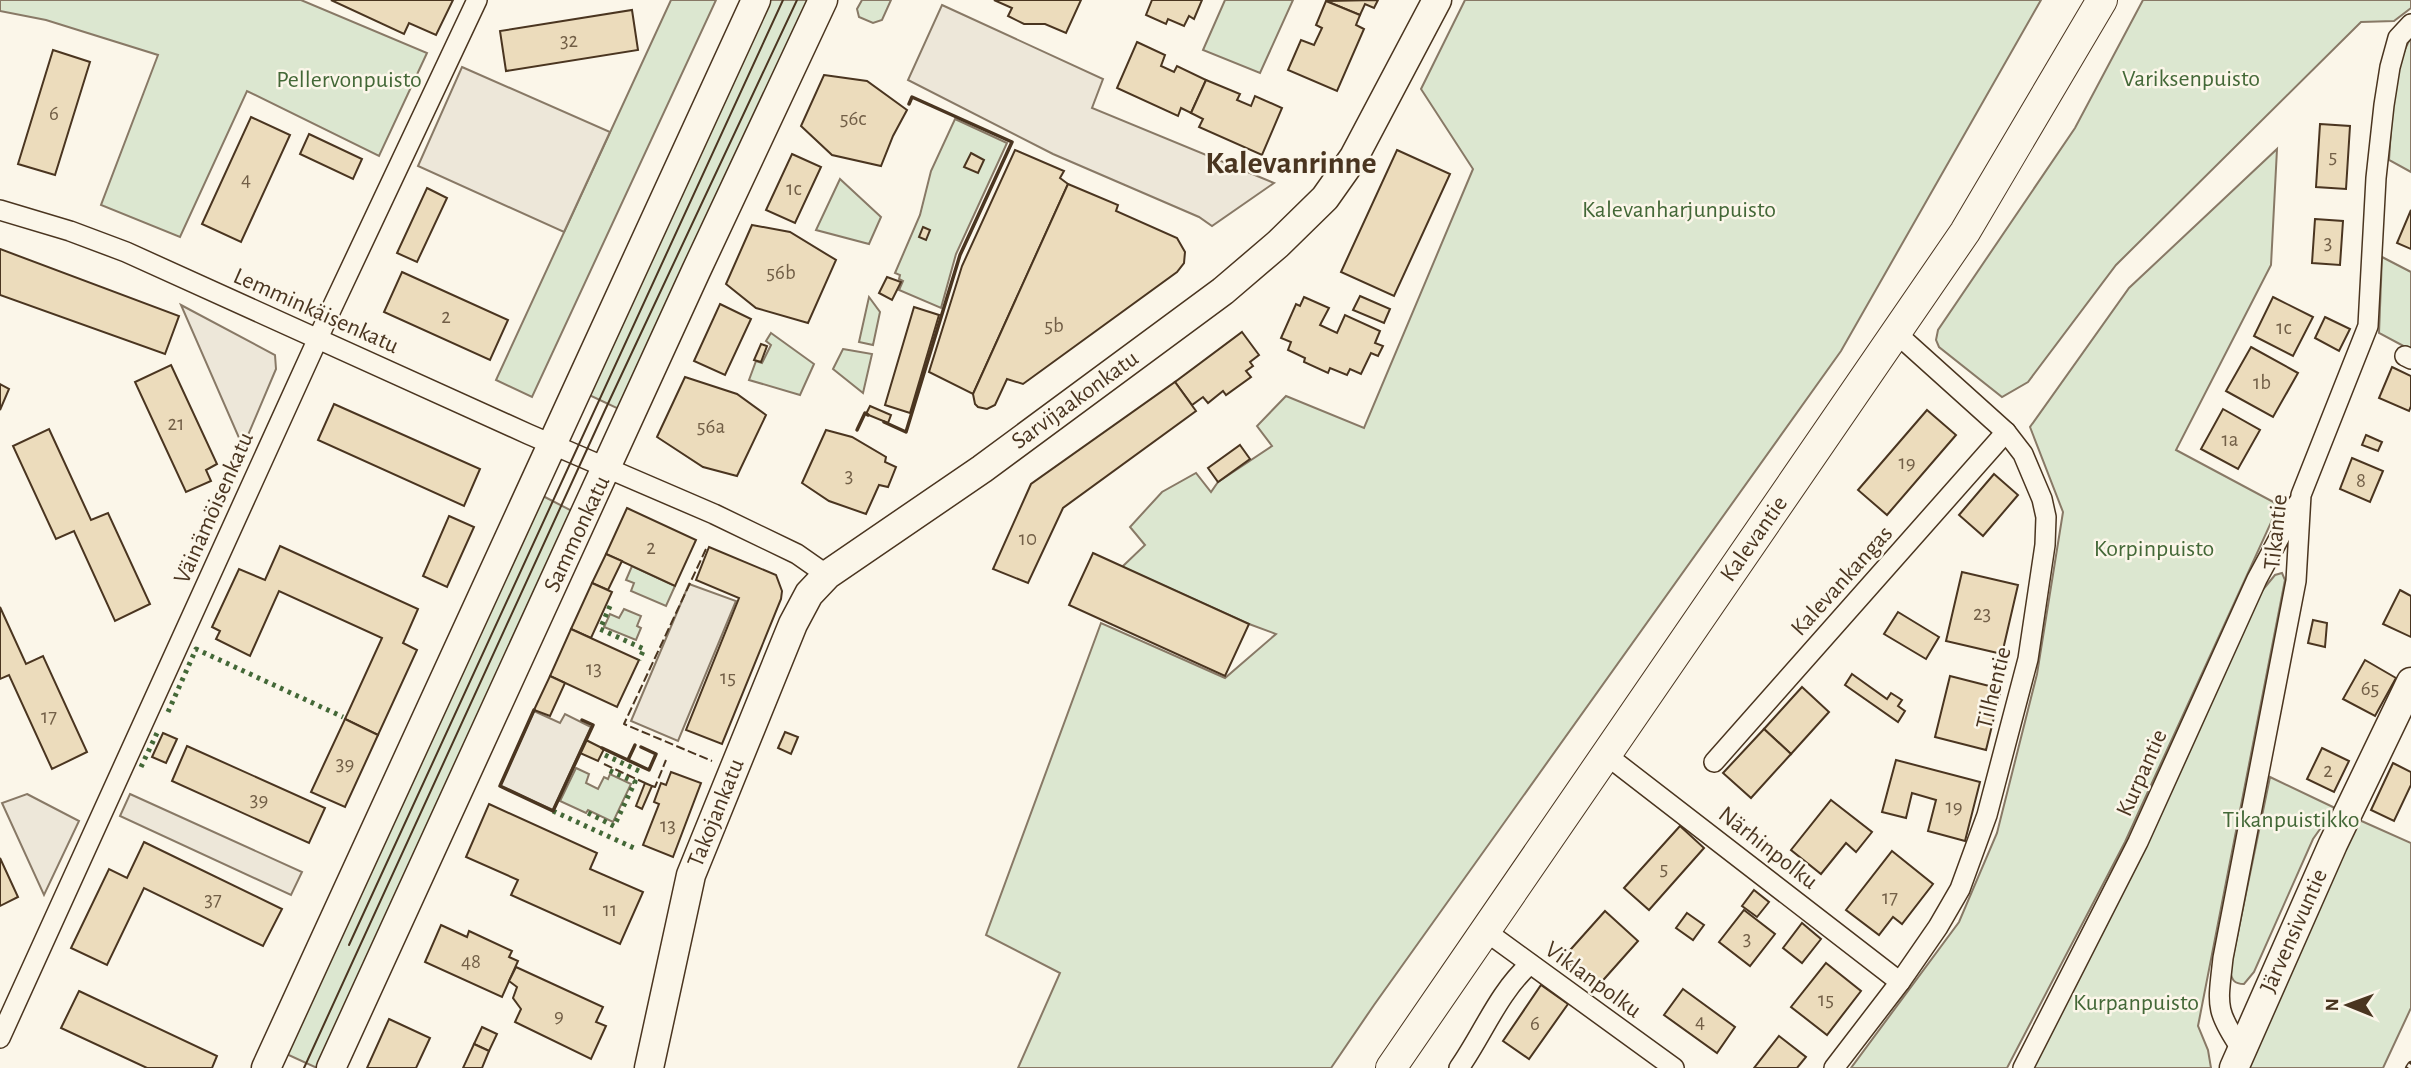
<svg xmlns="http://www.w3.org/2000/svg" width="2411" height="1068" font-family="'Alegreya Sans',sans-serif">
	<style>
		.green { fill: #dce7d0; stroke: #887966; stroke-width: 2 }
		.parking { fill: #ede7d9; stroke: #887966; stroke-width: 2 }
		.building { fill: #ecdcbc; stroke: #4a3520; stroke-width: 2 }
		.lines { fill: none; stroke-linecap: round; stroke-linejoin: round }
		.street-casing { stroke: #4a3520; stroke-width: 22 }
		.secondary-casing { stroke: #4a3520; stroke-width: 31 }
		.primary-casing { stroke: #4a3520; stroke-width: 32 }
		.street { stroke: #fbf6e9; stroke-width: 19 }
		.secondary { stroke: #fbf6e9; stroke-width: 28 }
		.primary { stroke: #fbf6e9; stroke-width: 30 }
		.tram { stroke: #4a3520; stroke-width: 2 }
		.rail-casing { stroke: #4a3520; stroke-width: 8 }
		.rail { stroke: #fbf6e9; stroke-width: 5; stroke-dasharray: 16; stroke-linecap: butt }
		.hedge { stroke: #436837; stroke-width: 5; stroke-dasharray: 3.5 5; stroke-linecap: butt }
		.fence { stroke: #4a3520; stroke-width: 2; stroke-dasharray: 9 3.5; stroke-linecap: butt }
		.wall { stroke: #4a3520; stroke-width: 3.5 }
		.labels { text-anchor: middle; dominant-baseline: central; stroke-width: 5; stroke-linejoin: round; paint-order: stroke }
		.number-label { font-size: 21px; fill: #725f47 }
		.park-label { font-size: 24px; fill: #436837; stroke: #fbf6e9 }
		.street-label { font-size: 24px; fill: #4a3520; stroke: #fbf6e9 }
		.district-label { font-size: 32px; font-weight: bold; fill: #4a3520; stroke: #fbf6e9 }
	</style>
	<rect width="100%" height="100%" fill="#fbf6e9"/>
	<!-- green -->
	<g class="green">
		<path d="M0,0H301L427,53L379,156L247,91L180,237L101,205L158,55L46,20L0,11Z"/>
		<path d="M671,0H716L532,397L496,380Z"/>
		<path d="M764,0H814L623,411L587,394Z"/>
		<path d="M862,0H891L882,20L873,23L859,17L857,9Z"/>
		<path d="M1225,0H1293L1260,73L1203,50Z"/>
		<path d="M1465,0H2041L1841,351L1374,1005L1331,1068H1018L1060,973L986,935L1101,623L1225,678L1276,634L1249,624L1122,567L1145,545L1130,527L1162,492L1196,473L1211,492L1218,482L1272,446L1257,426L1286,396L1364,428L1473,169L1421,89Z"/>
		<path d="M2143,0H2411V8L2394,21L2361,22L2116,265L2028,382L2002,397L1939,347L1936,340L1938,330L2075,128Z"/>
		<path d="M2411,37V172L2389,160C2392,121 2391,72 2411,37Z"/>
		<path d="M955,119L1007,143L956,254L941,308L899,290L903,281L899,279L900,275L895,273L920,215L931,171Z"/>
		<path d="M2277,149L2271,265L2176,450L2279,505L2125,842L2007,1068H1851L1959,922L1997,833L2037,674L2063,512L2030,427L2129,288Z"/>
		<path d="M840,179L881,217L869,244L816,230Z"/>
		<path d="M2382,257L2411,272V350L2379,333Z"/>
		<path d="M869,297L880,312L873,345L859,342Z"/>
		<path d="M771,333L814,364L800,395L749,380L756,361L762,363L771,345L766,341Z"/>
		<path d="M843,349L872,354L863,393L833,369Z"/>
		<path d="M539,494L574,512L324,1068H317L282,1052Z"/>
		<path d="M632,566L675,586L666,606L631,591L634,583L626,580Z"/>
		<path d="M2282,573L2285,580L2198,1026L2208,1050L2211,1068H2031L2256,598L2275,575Z"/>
		<path d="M624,609L641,616L637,626L641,628L636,640L604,627L610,614L619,618Z"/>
		<path d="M576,768L589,774L586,783L598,789L604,777L608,779L610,774L631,784L613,822L588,810L586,813L560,801Z"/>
		<path d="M2270,777L2335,808L2313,839L2254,972L2244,984C2234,984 2232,980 2230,971Z"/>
		<path d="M2357,819L2411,843V1008L2383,1068H2247Z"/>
	</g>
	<!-- parking -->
	<g class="parking">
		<path d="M942,5L1103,79L1092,108L1274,183L1212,226L1199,217L1053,154L908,80Z"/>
		<path d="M462,67L610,132L564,232L418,166Z"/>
		<path d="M181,305L275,355L276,369L243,447Z"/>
		<path d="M689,584L736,601L678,741L631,721Z"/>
		<path d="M534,711L560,723L565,714L591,727L553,810L500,786Z"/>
		<path d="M27,794L79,821L44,895L2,803Z"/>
		<path d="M130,794L302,872L291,895L120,816Z"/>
	</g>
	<!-- building -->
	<g class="building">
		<path d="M331,0H453L436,35L409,23L404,34Z"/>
		<path d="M994,0H1081L1066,33L1045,24H1024L1008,16L1012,8Z"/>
		<path d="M1152,0H1202L1194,19L1189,16L1184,26L1168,19L1166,24L1146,15Z"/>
		<path d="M1378,0L1374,8L1365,4L1360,15L1326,1Z"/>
		<path d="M1326,1L1360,15L1356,25L1364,29L1337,91L1288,70L1301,40L1314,45L1322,28L1316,25Z"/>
		<path d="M632,10L638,50L506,71L500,31Z"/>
		<path d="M1137,42L1165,55L1161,66L1174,72L1177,66L1206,80L1191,113L1181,108L1178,116L1117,88Z"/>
		<path d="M53,50L90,62L55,175L18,164Z"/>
		<path d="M824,75L867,81L907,110L893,136L881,166L832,155L801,126Z"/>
		<path d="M1206,80L1240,94L1237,100L1251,106L1255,96L1282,108L1262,155L1199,127L1203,119L1191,113Z"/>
		<path d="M251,117L290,135L241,242L202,224Z"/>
		<path d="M2320,124L2350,126L2346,189L2316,187Z"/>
		<path d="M309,134L362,159L353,179L300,154Z"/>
		<path d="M1015,150L1064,171L1060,178L1068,184L973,394L929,372L962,266Z"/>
		<path d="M1397,150L1450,174L1394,296L1341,272Z"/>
		<path d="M971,153L984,160L978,173L964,167Z"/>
		<path d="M792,154L821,167L795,223L766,210Z"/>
		<path d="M1068,184L1118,205L1116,211L1177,238L1185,252L1184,263L1177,272L1023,384L1007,379L995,405L987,409L978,407L975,404L973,394Z"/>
		<path d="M427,188L447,198L417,262L397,253Z"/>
		<path d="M2411,210V249L2397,243Z"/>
		<path d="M2315,219L2343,221L2340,265L2312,263Z"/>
		<path d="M752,225L790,232L836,260L808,323L756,308L726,284Z"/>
		<path d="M923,227L930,230L926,240L919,237Z"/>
		<path d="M0,249L179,316L165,354L0,295Z"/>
		<path d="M402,272L508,320L490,360L384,312Z"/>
		<path d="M887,277L901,282L892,300L879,293Z"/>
		<path d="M1360,296L1390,309L1384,323L1353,310Z"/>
		<path d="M1304,297L1329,308L1320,325L1337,333L1345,315L1380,331L1375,343L1383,346L1378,356L1371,353L1361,374L1350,369L1347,375L1330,368L1328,373L1304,362L1305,358L1288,350L1291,342L1281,338L1296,304L1300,306Z"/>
		<path d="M2273,297L2313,317L2293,356L2254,336Z"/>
		<path d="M720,304L751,319L725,375L694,361Z"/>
		<path d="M914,307L939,315L910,413L885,405Z"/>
		<path d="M2325,317L2350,329L2339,351L2315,338Z"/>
		<path d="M1242,332L1259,355L1250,362L1253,366L1246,371L1251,377L1226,395L1223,391L1208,403L1203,397L1192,405L1175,382Z"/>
		<path d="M761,344L767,346L761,362L754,360Z"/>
		<path d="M2251,347L2298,373L2273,417L2226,391Z"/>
		<path d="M171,365L217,464L206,470L211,481L186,492L135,382Z"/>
		<path d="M2392,367L2411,376V406L2409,411L2379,398Z"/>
		<path d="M685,377L737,394L766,415L737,476L703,467L657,437Z"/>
		<path d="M1175,382L1196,411L1063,508L1028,583L993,569L1031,484Z"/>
		<path d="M0,384L9,389L0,410Z"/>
		<path d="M334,404L480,469L464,506L318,440Z"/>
		<path d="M870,406L891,415L888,423L866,414Z"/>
		<path d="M2223,409L2260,430L2238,469L2201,449Z"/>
		<path d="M1927,410L1956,435L1887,515L1858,490Z"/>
		<path d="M49,429L91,520L108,513L150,604L115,621L74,531L56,539L13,446Z"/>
		<path d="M826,430L852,437L886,457L885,462L896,467L888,487L879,485L866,514L829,501L802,483Z"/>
		<path d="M2366,435L2382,442L2378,451L2362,445Z"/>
		<path d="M1240,445L1250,459L1218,482L1208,468Z"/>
		<path d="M2352,458L2383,471L2370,502L2340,489Z"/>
		<path d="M1994,474L2018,495L1983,536L1959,515Z"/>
		<path d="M627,508L696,540L675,586L606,554Z"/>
		<path d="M449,516L474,527L447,587L423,576Z"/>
		<path d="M280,546L418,609L403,643L417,650L378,735L345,719L382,638L279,591L250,656L216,639L220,631L212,627L239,569L265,580Z"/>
		<path d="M709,547L776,575L782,591L781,599L722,744L686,730L739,598L696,580Z"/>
		<path d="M1093,553L1249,624L1225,676L1069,605Z"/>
		<path d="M606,554L622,561L608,590L592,583Z"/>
		<path d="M1962,572L2018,585L2002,654L1946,641Z"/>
		<path d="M592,583L612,592L591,638L571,629Z"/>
		<path d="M2400,590L2411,596V637L2383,624Z"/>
		<path d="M0,607L26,664L43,656L87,752L52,769L9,675L0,679Z"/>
		<path d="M1898,612L1939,637L1926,659L1884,634Z"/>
		<path d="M2313,620L2327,623L2325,647L2308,643Z"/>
		<path d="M571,629L639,660L617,707L550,676Z"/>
		<path d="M2365,660L2396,678L2375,716L2343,699Z"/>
		<path d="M1852,674L1887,699L1891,693L1902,700L1898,706L1905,711L1898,722L1845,685Z"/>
		<path d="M550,676L565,683L550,716L534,710Z"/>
		<path d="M1950,676L2001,689L1986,750L1935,737Z"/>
		<path d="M1802,687L1829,712L1791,754L1764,729Z"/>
		<path d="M345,719L378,735L345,807L311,792Z"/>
		<path d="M1764,729L1791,754L1751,798L1723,773Z"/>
		<path d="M785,732L798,737L791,754L778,748Z"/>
		<path d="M163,733L177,739L166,763L152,757Z"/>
		<path d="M586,740L604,749L598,761L580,753Z"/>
		<path d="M187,746L325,808L309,843L172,781Z"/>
		<path d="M2322,748L2349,761L2334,792L2307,779Z"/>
		<path d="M1896,760L1980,782L1965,841L1928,831L1936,800L1912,793L1906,818L1882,812Z"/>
		<path d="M2393,763L2411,772V785L2394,821L2371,810Z"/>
		<path d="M671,772L701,783L673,857L643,845L659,804L654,802L661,783L666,785Z"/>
		<path d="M645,783L652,786L642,809L636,806Z"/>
		<path d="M1831,800L1872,832L1856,852L1846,843L1821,874L1791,850Z"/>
		<path d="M489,804L597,853L590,869L643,892L620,944L511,895L518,880L466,857Z"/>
		<path d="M1680,826L1704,848L1649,910L1624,888Z"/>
		<path d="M144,842L282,909L263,946L144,888L107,965L71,948L109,869L127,878Z"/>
		<path d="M1892,851L1933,884L1902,924L1893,917L1879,935L1846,910Z"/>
		<path d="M0,858L18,897L0,906Z"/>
		<path d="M1754,890L1769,902L1757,917L1742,906Z"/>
		<path d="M1744,910L1775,934L1750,966L1719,942Z"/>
		<path d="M1605,911L1638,941L1597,987L1563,958Z"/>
		<path d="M1687,913L1704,925L1693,940L1676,928Z"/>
		<path d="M1802,923L1821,939L1802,963L1783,948Z"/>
		<path d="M441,925L467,937L469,931L512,951L509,957L518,961L502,997L425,962Z"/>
		<path d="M1826,963L1861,991L1827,1035L1791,1007Z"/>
		<path d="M516,967L603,1007L596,1022L606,1026L591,1059L515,1022L521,1009L513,998L517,987L509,981Z"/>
		<path d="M1541,985L1568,1004L1529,1059L1503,1041Z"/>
		<path d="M1683,989L1735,1027L1717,1053L1664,1015Z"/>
		<path d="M79,991L217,1056L212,1068H147L61,1028Z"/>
		<path d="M389,1019L430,1038L416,1068H367Z"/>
		<path d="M482,1027L497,1034L489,1051L474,1044Z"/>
		<path d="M1779,1036L1806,1057L1797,1068H1754Z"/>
		<path d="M474,1044L489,1051L482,1068H463Z"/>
	</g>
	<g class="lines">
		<defs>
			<g id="street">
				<path d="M0,210L70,231L126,252L528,434L714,514L797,554L827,575"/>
				<path d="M2405,356L2411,359"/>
				<path d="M1605,754L1900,982"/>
				<path d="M1714,762L2006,432"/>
				<path d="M1484,930L1674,1068"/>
				<path d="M0,1038L330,312L477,0"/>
				<path d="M2242,1050C2214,1009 2218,1005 2223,958L2296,581L2301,495L2368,326L2376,178L2384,105L2390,67L2398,38L2411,24"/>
				<path d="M1459,1068C1483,1034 1498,993 1530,964"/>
				<path d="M1834,1068L1900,982L1938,927L1960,889L1987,815L2028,659L2045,545L2046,517L2042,499L2023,454L2006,432L1896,333"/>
				<path d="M2023,1068L2138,842L2257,579L2298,503"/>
			</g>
			<g id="secondary">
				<path d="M266,1068L756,0"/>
				<path d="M331,1068L696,271L823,0"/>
				<path d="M649,1068L691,875L793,624L809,594L827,575L982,469L1223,291L1278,244L1325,198L1354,157L1437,0"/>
				<path d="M2234,1068L2333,844L2411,682"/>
			</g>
			<path id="primary" d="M1391,1068L1965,232L2102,0"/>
		</defs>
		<!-- street casing -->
		<use href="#street" class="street-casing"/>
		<!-- secondary casing -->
		<use href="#secondary" class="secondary-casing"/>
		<!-- primary casing -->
		<use href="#primary" class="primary-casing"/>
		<!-- street -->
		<use href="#street" class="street"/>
		<!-- secondary -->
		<use href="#secondary" class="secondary"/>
		<!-- primary -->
		<use href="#primary" class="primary"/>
		<!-- tram -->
		<g class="tram">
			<path d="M349,945L783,0"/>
			<path d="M304,1068L605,410L797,0"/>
		</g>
		<defs>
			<path id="rail" d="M2409,1068L2411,1065"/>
		</defs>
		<!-- rail casing -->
		<use href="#rail" class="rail-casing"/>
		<!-- rail -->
		<use href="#rail" class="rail"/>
		<!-- hedge -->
		<g class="hedge">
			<path d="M610,606L600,629L644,649L639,660"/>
			<path d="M168,712L196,649L343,717"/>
			<path d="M605,755L639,771"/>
			<path d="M141,767L157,733"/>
			<path d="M553,811L636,849"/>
			<path d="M588,813L614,826L635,782L606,769"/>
		</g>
		<!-- fence -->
		<g class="fence">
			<path d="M706,549L624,724L712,761"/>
			<path d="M604,764L645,783"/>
			<path d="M652,786L655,787L666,760"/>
		</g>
		<!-- wall -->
		<g class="wall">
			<path d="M884,422L906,432L960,255L1012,142L912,97L909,104"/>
			<path d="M857,430L865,413L868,415"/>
			<path d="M534,710L500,786L553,811L593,725L582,720"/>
			<path d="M602,748L649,770L656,754L641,747"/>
			<path d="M628,760L635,745"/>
		</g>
	</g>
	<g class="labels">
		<!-- number labels -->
		<g class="number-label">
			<text x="569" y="40">32</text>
			<text x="54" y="113">6</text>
			<text x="853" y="118">56c</text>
			<text x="2333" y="156">5</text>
			<text x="246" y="179">4</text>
			<text x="794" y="188">1c</text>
			<text x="2328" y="242">3</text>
			<text x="781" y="272">56b</text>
			<text x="446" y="316">2</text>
			<text x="1054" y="325">5b</text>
			<text x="2284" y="327">1c</text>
			<text x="2262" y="382">1b</text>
			<text x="176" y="423">21</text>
			<text x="711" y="426">56a</text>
			<text x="2230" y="439">1a</text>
			<text x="1907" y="462">19</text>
			<text x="849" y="475">3</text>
			<text x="2361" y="480">8</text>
			<text x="1028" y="538">10</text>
			<text x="651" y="547">2</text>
			<text x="1982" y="613">23</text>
			<text x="594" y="668">13</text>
			<text x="728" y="677">15</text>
			<text x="2370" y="688">65</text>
			<text x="49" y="716">17</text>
			<text x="345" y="763">39</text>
			<text x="2328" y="770">2</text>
			<text x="259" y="799">39</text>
			<text x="1954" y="806">19</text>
			<text x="668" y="825">13</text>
			<text x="1664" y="868">5</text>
			<text x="1890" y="897">17</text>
			<text x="213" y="899">37</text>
			<text x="610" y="909">11</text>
			<text x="1747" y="938">3</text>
			<text x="471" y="961">48</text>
			<text x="1826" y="999">15</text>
			<text x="559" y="1015">9</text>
			<text x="1700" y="1021">4</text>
			<text x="1535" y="1023">6</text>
		</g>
		<!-- park labels -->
		<g class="park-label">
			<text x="2191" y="79">Variksenpuisto</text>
			<text x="349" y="80">Pellervonpuisto</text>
			<text x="1679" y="210">Kalevanharjunpuisto</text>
			<text x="2154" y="549">Korpinpuisto</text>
			<text x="2291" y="820">Tikanpuistikko</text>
			<text x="2136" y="1003">Kurpanpuisto</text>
		</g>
		<!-- street labels -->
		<g class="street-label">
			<text transform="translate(316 311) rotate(24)">Lemminkäisenkatu</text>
			<text transform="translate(1075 400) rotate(-36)">Sarvijaakonkatu</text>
			<text transform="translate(214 508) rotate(-66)">Väinämöisenkatu</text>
			<text transform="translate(2276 532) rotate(-84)">Tikantie</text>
			<text transform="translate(577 534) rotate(-65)">Sammonkatu</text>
			<text transform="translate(1754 539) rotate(-55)">Kalevantie</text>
			<text transform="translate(1842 581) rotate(-48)">Kalevankangas</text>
			<text transform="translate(1994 688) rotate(-76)">Tilhentie</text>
			<text transform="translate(2142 773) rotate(-66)">Kurpantie</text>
			<text transform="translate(716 813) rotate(-68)">Takojankatu</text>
			<text transform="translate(1768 848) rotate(38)">Närhinpolku</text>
			<text transform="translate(2294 931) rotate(-66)">Järvensivuntie</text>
			<text transform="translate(1593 980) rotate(36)">Viklanpolku</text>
		</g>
		<!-- district labels -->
		<g class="district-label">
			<text x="1291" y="163">Kalevanrinne</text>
		</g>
	</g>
	<!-- north arrow -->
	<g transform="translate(2348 1005) rotate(271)" stroke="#fbf6e9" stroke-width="5" paint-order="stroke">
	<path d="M0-5L12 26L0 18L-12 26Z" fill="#4a3520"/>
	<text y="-10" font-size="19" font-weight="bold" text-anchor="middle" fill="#4a3520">N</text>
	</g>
</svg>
